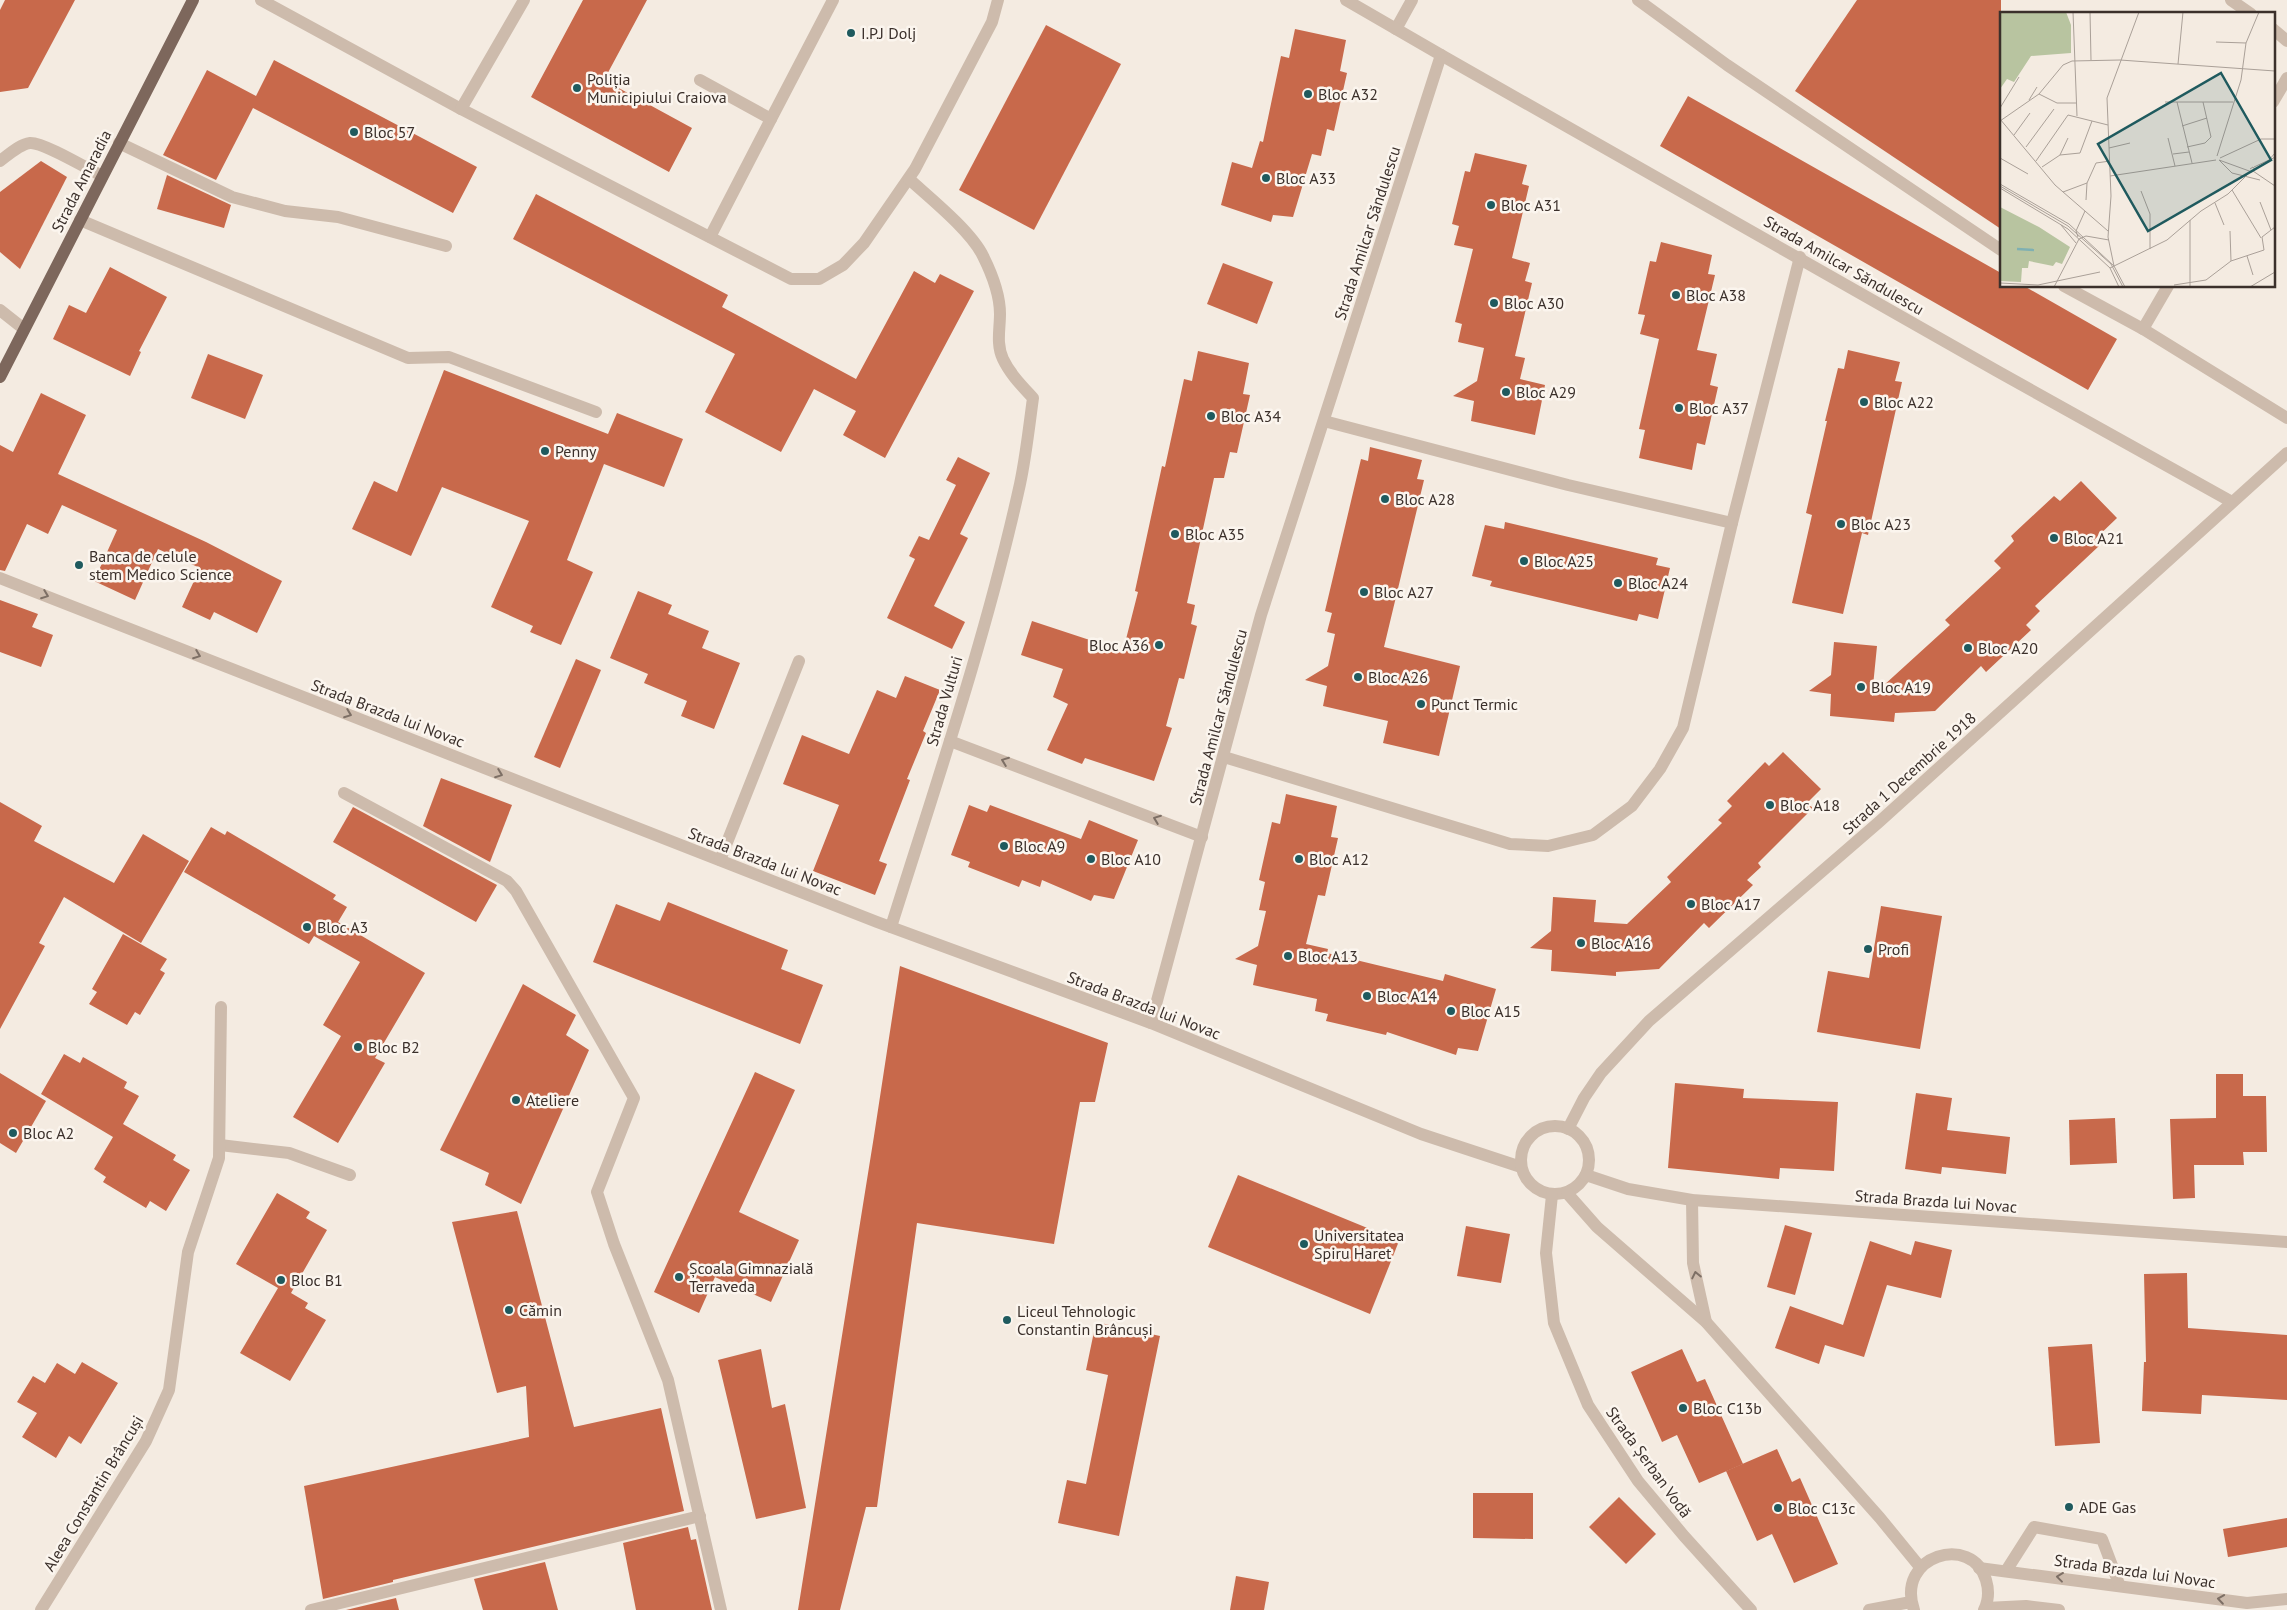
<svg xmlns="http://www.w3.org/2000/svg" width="2287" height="1610" font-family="'PT Sans',sans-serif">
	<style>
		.building { fill: #c8694b }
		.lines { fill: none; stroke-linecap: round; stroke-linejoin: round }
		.minor { stroke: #cdbbac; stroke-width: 12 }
		.major { stroke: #7d675c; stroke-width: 12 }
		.oneway { stroke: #7d6f65 }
		.poi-dot { fill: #1f5a5e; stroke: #fbf5ee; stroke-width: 2 }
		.labels { text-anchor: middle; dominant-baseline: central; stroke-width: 5; stroke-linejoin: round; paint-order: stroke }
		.poi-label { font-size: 16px; fill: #3b302b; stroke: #fbf5ee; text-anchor: start }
		.street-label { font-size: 16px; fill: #3b302b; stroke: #fbf5ee }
		.inset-river { fill: none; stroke: #7fb0b2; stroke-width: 2.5 }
		.inset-road { fill: none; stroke: #aaa098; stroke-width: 1 }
		.view { fill: #1f5a5e; fill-opacity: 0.15; stroke: #1f5a5e; stroke-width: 2.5 }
		.inset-edge { fill: none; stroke: #3b302b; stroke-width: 2.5 }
	</style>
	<rect width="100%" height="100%" fill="#f4ebe1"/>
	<!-- building -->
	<g class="building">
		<path d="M5,0H75L28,88L0,92V10Z"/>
		<path d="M583,0H647L604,80L692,128L669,172L531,97Z"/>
		<path d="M1857,0H2001V229L1795,91Z"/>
		<path d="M1046,25L1121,64L1034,230L959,190Z"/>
		<path d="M1295,29L1346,40L1340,71L1347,73L1334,131L1327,129L1321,156L1312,154L1293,217L1273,215L1271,222L1221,205L1232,162L1252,168L1260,141L1263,142L1281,56L1289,58Z"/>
		<path d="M274,60L477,167L453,213L253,108L216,180L163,155L207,70L256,96Z"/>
		<path d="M1688,96L2001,273V286H2024L2117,339L2088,390L1660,146Z"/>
		<path d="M1475,153L1527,165L1522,184L1529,186L1512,258L1530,263L1525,281L1532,283L1515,356L1525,358L1520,379L1545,385L1535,435L1471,421L1474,401L1453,396L1477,381L1484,348L1458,342L1462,324L1455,322L1473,249L1454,245L1459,226L1452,224L1465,171L1470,172Z"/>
		<path d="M41,161L67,177L20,269L0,252V192Z"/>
		<path d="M167,175L231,205L224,228L157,209Z"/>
		<path d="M536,194L728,295L722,307L856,379L914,271L935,283L940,274L974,291L885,458L843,435L856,411L814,389L781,452L705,412L735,354L513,239Z"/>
		<path d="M1661,242L1712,255L1708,274L1715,275L1697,350L1717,354L1710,385L1718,387L1705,445L1697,443L1692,470L1639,458L1645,430L1639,429L1659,339L1640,334L1645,315L1638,314L1650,261L1656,262Z"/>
		<path d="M1223,263L1273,282L1257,324L1207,304Z"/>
		<path d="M110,267L167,297L139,351L141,352L130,376L53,339L69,305L86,313Z"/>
		<path d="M1848,350L1900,362L1895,381L1902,382L1868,535L1862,533L1843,614L1792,603L1812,515L1806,513L1827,421H1825L1838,368L1844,369Z"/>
		<path d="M1198,351L1249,363L1243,394L1250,395L1237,453L1230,452L1224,478H1214L1187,603L1195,605L1191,624L1197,626L1184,679L1179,678L1166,726L1172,728L1154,781L1085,758L1082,764L1047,750L1068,704L1053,697L1063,669L1021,655L1032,621L1123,651L1138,592L1135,591L1162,466L1165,467L1184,379L1192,381Z"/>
		<path d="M208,354L263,375L245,419L191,398Z"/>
		<path d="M444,370L608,434L617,413L683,439L664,487L604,464L567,560L593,572L561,645L530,632L533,626L491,607L529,521L442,487L411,556L352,529L374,481L397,492Z"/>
		<path d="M41,393L86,415L58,474L206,542L282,581L257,633L214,612L210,620L182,607L200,568L158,549L135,600L94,581L117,530L62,505L48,534L27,524L5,571L0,570V445L13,452Z"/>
		<path d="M1370,447L1422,460L1417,479L1424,480L1384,647L1460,666L1439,756L1383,743L1388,721L1323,706L1327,686L1305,680L1328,666L1335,634L1327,632L1332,613L1325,611L1361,459L1368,461Z"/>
		<path d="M958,457L990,473L960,534L968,538L934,606L965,622L952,649L887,618L915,559L909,556L919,536L929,540L956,485L946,480Z"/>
		<path d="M2081,481L2117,518L2094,540L2099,546L2035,606L2040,611L2026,625L2031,630L1986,672L1981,666L1935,711L1895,713L1894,722L1830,716L1831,694L1809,691L1831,675L1834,642L1877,646L1872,696L1950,625L1945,620L2001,568L1994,561L2014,541L2011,536L2054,496L2060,501Z"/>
		<path d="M1505,522L1658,558L1656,565L1670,568L1658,619L1639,614L1637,621L1490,586L1492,581L1472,576L1485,525L1504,529Z"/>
		<path d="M638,591L672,605L668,614L709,631L702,648L740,663L714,729L681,716L687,701L644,683L648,674L610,658Z"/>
		<path d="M0,600L38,614L32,627L53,635L41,667L0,652Z"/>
		<path d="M576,659L601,670L560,768L534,757Z"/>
		<path d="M905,676L940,690L923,731L926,733L907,779L910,780L879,861L887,864L875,895L813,871L839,805L783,784L802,735L849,754L877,690L896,698Z"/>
		<path d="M1783,752L1821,789L1807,803L1813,808L1758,863L1761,867L1747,880L1753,885L1709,928L1704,923L1659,969L1616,972V976L1551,971L1552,950L1530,948L1551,931L1553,897L1596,900L1594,922L1627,924L1671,882L1667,877L1722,823L1718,820L1732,806L1727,801L1765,762L1769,766Z"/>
		<path d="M441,778L512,805L490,862L423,826Z"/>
		<path d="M1286,794L1337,806L1331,837L1338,838L1325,896L1318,895L1306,944L1328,949L1327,953L1443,981L1445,974L1496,989L1478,1051L1458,1048L1456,1055L1387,1032L1386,1035L1326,1021L1328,1014L1315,1011L1317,999L1253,985L1257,965L1235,959L1258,946L1266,911L1259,910L1265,882L1259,880L1272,822L1280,824Z"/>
		<path d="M0,802L42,826L34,841L114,883L143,834L189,861L141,943L64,897L39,943L45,946L0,1029Z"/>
		<path d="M969,805L987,812L990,805L1081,839L1089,820L1138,840L1114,899L1094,895L1091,901L1042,880L1040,887L1022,880L1019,887L968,867L970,862L951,855Z"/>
		<path d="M353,807L497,885L476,922L333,842Z"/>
		<path d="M211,827L225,835L227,831L336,895L333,899L347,907L338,922L425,973L375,1058L385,1063L338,1143L293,1117L341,1036L323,1025L360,962L314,936L309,944L184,872Z"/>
		<path d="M668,902L788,950L781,969L823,985L800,1044L593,962L616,904L660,921Z"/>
		<path d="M1881,906L1942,916L1920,1049L1817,1032L1828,971L1869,978Z"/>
		<path d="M123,934L167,959L160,970L165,973L140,1015L135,1012L127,1025L89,1004L97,992L92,989Z"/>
		<path d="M900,966L1108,1043L1095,1102H1080L1054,1244L917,1223L877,1507H866L840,1610H798L874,1136Z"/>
		<path d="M523,984L576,1015L566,1035L589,1050L521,1204L485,1185L489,1173L440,1150Z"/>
		<path d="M64,1054L80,1063L83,1057L127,1082L124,1088L139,1096L123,1124L176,1155L173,1160L190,1170L166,1211L150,1201L146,1208L103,1182L106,1177L94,1169L113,1137L41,1094Z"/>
		<path d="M755,1072L795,1090L739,1212L799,1240L771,1302L715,1277L699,1313L654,1292Z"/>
		<path d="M0,1073L46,1101L16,1153L0,1143Z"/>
		<path d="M2216,1074H2243V1096H2266L2267,1152H2243L2244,1165H2194L2195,1198L2173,1199L2170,1119L2216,1118Z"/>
		<path d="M1675,1083L1744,1089L1743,1098L1838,1102L1834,1171L1780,1168L1779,1179L1668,1168Z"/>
		<path d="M1916,1093L1952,1098L1947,1130L2010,1137L2006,1174L1942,1167L1941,1174L1905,1169Z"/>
		<path d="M2115,1118L2117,1163L2070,1165L2069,1120Z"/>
		<path d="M1238,1175L1399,1241L1370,1314L1208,1247Z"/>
		<path d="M277,1193L310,1212L306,1218L327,1230L291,1293L308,1303L305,1308L326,1320L290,1381L240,1353L278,1288L236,1264Z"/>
		<path d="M517,1211L574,1427L661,1408L684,1511L393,1580V1582L323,1599L304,1486L529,1437L526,1386L497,1393L452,1222Z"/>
		<path d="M1785,1225L1812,1233L1795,1295L1767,1287Z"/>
		<path d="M1466,1226L1510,1234L1501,1283L1457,1276Z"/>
		<path d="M1870,1241L1911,1255L1915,1241L1952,1250L1941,1298L1887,1285L1864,1357L1825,1345L1819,1364L1775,1348L1790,1306L1843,1325Z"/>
		<path d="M2187,1273L2188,1328L2287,1335V1400L2202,1395L2201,1414L2142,1411L2144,1362H2146L2144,1274Z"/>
		<path d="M1096,1322L1160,1336L1119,1536L1058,1523L1067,1480L1086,1484L1108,1375L1086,1370Z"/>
		<path d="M2092,1344L2100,1443L2055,1446L2048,1347Z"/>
		<path d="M761,1349L772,1408L785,1404L806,1508L756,1519L718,1360Z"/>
		<path d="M1682,1349L1697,1382L1705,1379L1743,1464L1699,1483L1677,1435L1662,1442L1631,1372Z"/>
		<path d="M82,1362L118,1383L81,1444L69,1436L56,1458L22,1437L37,1413L17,1402L33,1376L45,1383L57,1363L75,1374Z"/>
		<path d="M1777,1449L1792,1482L1800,1478L1838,1564L1794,1583L1772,1534L1757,1541L1726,1471Z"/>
		<path d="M1473,1493H1533V1539L1473,1538Z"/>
		<path d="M1619,1497L1656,1534L1626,1564L1589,1527Z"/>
		<path d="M2287,1518V1547L2228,1557L2223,1529Z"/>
		<path d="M688,1527L691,1540L696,1539L712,1610H636L623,1543Z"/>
		<path d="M545,1562L558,1610H483L474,1579Z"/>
		<path d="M1236,1576L1269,1582L1264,1610H1230Z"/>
		<path d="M396,1598L399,1610H346Z"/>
	</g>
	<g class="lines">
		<!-- minor -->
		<g class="minor">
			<path d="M261,0L461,109L791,279H819L843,265L864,243L915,169L992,22L998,0"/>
			<path d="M1638,0L1727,65L2001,250"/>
			<path d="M2231,0L2251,14"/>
			<path d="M1396,29L1412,0"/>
			<path d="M2273,29L2287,41"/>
			<path d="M1441,55L1997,371L2232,502"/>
			<path d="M700,80L771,119L710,237"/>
			<path d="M2273,102L2287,78"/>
			<path d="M461,109L524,0"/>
			<path d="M771,119L833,0"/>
			<path d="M119,143L232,197L285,211L338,217L446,246"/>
			<path d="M0,161C8,155 20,144 30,143C43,142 88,169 102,176"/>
			<path d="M80,220L408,358L449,357L596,412"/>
			<path d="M2064,286L2143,329L2287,418"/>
			<path d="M0,310L24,329"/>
			<path d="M2143,329L2168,286"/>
			<path d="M1324,421L1568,485L1732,523"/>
			<path d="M0,578L877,922L1151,1023L1421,1134L1521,1167"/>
			<path d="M950,741L1202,837"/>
			<path d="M1224,757L1510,844L1548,846L1593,835L1632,806L1660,769L1683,728L1732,523L1800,257"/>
			<path d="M344,793L507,881L516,891L634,1098L597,1192L614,1244L668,1380L721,1610"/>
			<path d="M720,860L799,661"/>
			<path d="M891,927C937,781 987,634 1020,484C1026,456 1029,427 1033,398C1022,386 1010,374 1003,359C996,344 1000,329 1000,314C1000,295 991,272 983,256C971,231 930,198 909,179"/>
			<path d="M1151,1023L1261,615L1441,55L1346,0"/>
			<circle cx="1555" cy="1160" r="34"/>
			<path d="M1568,1129L1584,1098L1601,1073L1649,1021L1879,822L2287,453"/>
			<path d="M220,1145L289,1153L350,1175"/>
			<path d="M1586,1175L1628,1189L1692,1200L2287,1242"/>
			<path d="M1567,1193L1597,1227L1706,1322L1880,1518L1920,1567"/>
			<path d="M1552,1195L1546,1253L1554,1323L1588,1405L1638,1481L1684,1536L1751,1610"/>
			<path d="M1692,1200L1693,1263L1706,1322"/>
			<path d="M1979,1568L2247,1603L2287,1599"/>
			<path d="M2006,1571L2034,1527L2102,1539L2119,1584"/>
			<path d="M1986,1608L2026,1606L2059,1610"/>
			<path d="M41,1610L146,1441L169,1390L188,1252L219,1158L221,1007"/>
			<path d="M311,1610L700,1516"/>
			<path d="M1869,1610L1911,1602"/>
			<path d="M1914,1610C1895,1555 1972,1533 1986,1580C1989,1590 1989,1600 1984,1610"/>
		</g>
		<!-- major -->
		<path class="major" d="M0,377L193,0"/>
	</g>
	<!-- one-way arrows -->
	<defs><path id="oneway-chevron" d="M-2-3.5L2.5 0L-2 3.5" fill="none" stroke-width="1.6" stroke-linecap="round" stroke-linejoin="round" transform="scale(1.25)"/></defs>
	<g class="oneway">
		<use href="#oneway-chevron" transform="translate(45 595) rotate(21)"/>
		<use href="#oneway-chevron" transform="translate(197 655) rotate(21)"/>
		<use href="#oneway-chevron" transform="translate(348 714) rotate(21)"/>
		<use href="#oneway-chevron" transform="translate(1005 761) rotate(-159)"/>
		<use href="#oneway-chevron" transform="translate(499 774) rotate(21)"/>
		<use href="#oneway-chevron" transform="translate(1157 819) rotate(-159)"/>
		<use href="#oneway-chevron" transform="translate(1696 1275) rotate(-102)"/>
		<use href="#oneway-chevron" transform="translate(2060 1577) rotate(-173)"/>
		<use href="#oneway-chevron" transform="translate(2221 1599) rotate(-172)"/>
	</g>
	<!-- markers -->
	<g class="poi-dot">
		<circle cx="851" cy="33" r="5"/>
		<circle cx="577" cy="88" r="5"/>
		<circle cx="1308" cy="94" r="5"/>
		<circle cx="354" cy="132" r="5"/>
		<circle cx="1266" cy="178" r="5"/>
		<circle cx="1491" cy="205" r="5"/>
		<circle cx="1676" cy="295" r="5"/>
		<circle cx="1494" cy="303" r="5"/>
		<circle cx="1506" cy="392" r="5"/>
		<circle cx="1864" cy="402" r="5"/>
		<circle cx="1679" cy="408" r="5"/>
		<circle cx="1211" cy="416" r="5"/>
		<circle cx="545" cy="451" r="5"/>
		<circle cx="1385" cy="499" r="5"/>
		<circle cx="1841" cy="524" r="5"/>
		<circle cx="1175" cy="534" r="5"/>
		<circle cx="2054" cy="538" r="5"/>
		<circle cx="1524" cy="561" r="5"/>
		<circle cx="79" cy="565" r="5"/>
		<circle cx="1618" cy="583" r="5"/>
		<circle cx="1364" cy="592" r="5"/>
		<circle cx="1159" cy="645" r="5"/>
		<circle cx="1968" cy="648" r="5"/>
		<circle cx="1358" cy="677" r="5"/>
		<circle cx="1861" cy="687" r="5"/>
		<circle cx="1421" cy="704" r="5"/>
		<circle cx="1770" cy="805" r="5"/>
		<circle cx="1004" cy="846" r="5"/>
		<circle cx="1091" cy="859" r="5"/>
		<circle cx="1299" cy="859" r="5"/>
		<circle cx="1691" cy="904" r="5"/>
		<circle cx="307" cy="927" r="5"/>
		<circle cx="1581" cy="943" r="5"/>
		<circle cx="1868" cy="949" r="5"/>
		<circle cx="1288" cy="956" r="5"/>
		<circle cx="1367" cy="996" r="5"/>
		<circle cx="1451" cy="1011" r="5"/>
		<circle cx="358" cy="1047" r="5"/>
		<circle cx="516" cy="1100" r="5"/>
		<circle cx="13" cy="1133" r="5"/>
		<circle cx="1304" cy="1244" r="5"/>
		<circle cx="679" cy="1277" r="5"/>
		<circle cx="281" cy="1280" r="5"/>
		<circle cx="509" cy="1310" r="5"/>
		<circle cx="1007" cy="1320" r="5"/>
		<circle cx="1683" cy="1408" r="5"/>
		<circle cx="2069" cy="1507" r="5"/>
		<circle cx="1778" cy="1508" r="5"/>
	</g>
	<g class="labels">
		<!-- poi labels -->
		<g class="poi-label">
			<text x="861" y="33">I.P.J Dolj</text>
			<text x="587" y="79">Poliția<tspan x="587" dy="18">Municipiului Craiova</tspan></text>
			<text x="1318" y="94">Bloc A32</text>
			<text x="364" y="132">Bloc 57</text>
			<text x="1276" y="178">Bloc A33</text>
			<text x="1501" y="205">Bloc A31</text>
			<text x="1686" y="295">Bloc A38</text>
			<text x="1504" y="303">Bloc A30</text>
			<text x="1516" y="392">Bloc A29</text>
			<text x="1874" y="402">Bloc A22</text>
			<text x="1689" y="408">Bloc A37</text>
			<text x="1221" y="416">Bloc A34</text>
			<text x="555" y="451">Penny</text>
			<text x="1395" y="499">Bloc A28</text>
			<text x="1851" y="524">Bloc A23</text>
			<text x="1185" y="534">Bloc A35</text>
			<text x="2064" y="538">Bloc A21</text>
			<text x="89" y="556">Banca de celule<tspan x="89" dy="18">stem Medico Science</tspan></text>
			<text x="1534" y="561">Bloc A25</text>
			<text x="1628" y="583">Bloc A24</text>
			<text x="1374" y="592">Bloc A27</text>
			<text x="1149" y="645" text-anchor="end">Bloc A36</text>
			<text x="1978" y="648">Bloc A20</text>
			<text x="1368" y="677">Bloc A26</text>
			<text x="1871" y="687">Bloc A19</text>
			<text x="1431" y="704">Punct Termic</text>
			<text x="1780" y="805">Bloc A18</text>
			<text x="1014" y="846">Bloc A9</text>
			<text x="1101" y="859">Bloc A10</text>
			<text x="1309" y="859">Bloc A12</text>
			<text x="1701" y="904">Bloc A17</text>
			<text x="317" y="927">Bloc A3</text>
			<text x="1591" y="943">Bloc A16</text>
			<text x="1878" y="949">Profi</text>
			<text x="1298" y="956">Bloc A13</text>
			<text x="1377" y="996">Bloc A14</text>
			<text x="1461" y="1011">Bloc A15</text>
			<text x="368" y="1047">Bloc B2</text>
			<text x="526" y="1100">Ateliere</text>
			<text x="23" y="1133">Bloc A2</text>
			<text x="1314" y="1235">Universitatea<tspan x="1314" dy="18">Spiru Haret</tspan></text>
			<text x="689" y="1268">Școala Gimnazială<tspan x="689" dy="18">Terraveda</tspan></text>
			<text x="291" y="1280">Bloc B1</text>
			<text x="519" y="1310">Cămin</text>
			<text x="1017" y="1311">Liceul Tehnologic<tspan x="1017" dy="18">Constantin Brâncuși</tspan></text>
			<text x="1693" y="1408">Bloc C13b</text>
			<text x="2079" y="1507">ADE Gas</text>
			<text x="1788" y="1508">Bloc C13c</text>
		</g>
		<!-- street labels -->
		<g class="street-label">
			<text transform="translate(81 181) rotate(-63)">Strada Amaradia</text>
			<text transform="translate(1367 233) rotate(-72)">Strada Amilcar Săndulescu</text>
			<text transform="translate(1844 265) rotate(30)">Strada Amilcar Săndulescu</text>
			<text transform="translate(944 701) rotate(-74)">Strada Vulturi</text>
			<text transform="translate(388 713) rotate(21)">Strada Brazda lui Novac</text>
			<text transform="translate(1218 717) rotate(-75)">Strada Amilcar Săndulescu</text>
			<text transform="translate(1909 773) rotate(-42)">Strada 1 Decembrie 1918</text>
			<text transform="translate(765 861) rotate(21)">Strada Brazda lui Novac</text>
			<text transform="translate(1144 1005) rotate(21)">Strada Brazda lui Novac</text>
			<text transform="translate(1936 1201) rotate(4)">Strada Brazda lui Novac</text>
			<text transform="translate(1649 1462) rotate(54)">Strada Șerban Vodă</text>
			<text transform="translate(93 1493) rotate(-59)">Aleea Constantin Brâncuși</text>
			<text transform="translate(2135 1571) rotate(8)">Strada Brazda lui Novac</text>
		</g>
	</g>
	<!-- overview -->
	<g transform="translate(2000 12)">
		<rect width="275" height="275" fill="#f4ebe1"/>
		<path d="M0,0H66L71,13V41L31,44L14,70L7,67L0,77ZM0,195L39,215L70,235L62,252L56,250L53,254L29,249L28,256H22L21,270L0,269Z" fill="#b8c4a0"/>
		<path class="inset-river" d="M17,237L34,238"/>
		<path class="inset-road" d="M73,0L77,104M90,0L91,48M216,30L246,31M178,52L183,0M39,82L57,91H76M29,88L37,75M165,90H177L192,151M177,90H233M0,96L19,65M0,107L55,173L108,219M0,109L39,82L63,53L72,49L120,48L275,59M182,114L207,106M14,123L30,101M168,126L175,154M26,135L54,97M187,135L205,131L211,125L203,90M109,136L130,131M173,142L189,140M60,143L68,126M217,144L241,68L246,31L259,0M0,146L28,162M220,146L261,127H275M219,148L232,161L260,168M219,148L252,160L255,158L253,155L250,157M36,149L68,103L108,113M42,155L60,143L80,141L92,109M254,155L269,148L275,141M255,157L275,145M253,159L275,174M110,164L216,148M0,172L69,212L114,254L125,275M0,174L68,214L111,252L123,275M0,176L68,217L110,256L119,275M232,178L261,226M141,179L150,202V237M63,180L87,171M86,188L87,171L96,151L110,149M260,190L271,218M215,191L224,213M61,213L76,231M230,219L231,249M78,225L76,219L85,199M247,244L253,263M114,254L108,225L111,184L107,86L139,0M110,256L167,228L201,199L228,182L251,159M0,271L38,273L100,260M174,273L206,268L231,249L264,238L262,225L275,215M54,275L79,227L86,224L109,228M190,275V208M250,275L275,260"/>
		<path class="view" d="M221,61L271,148L148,219L98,132Z"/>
		<rect width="275" height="275" class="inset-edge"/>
	</g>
</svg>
